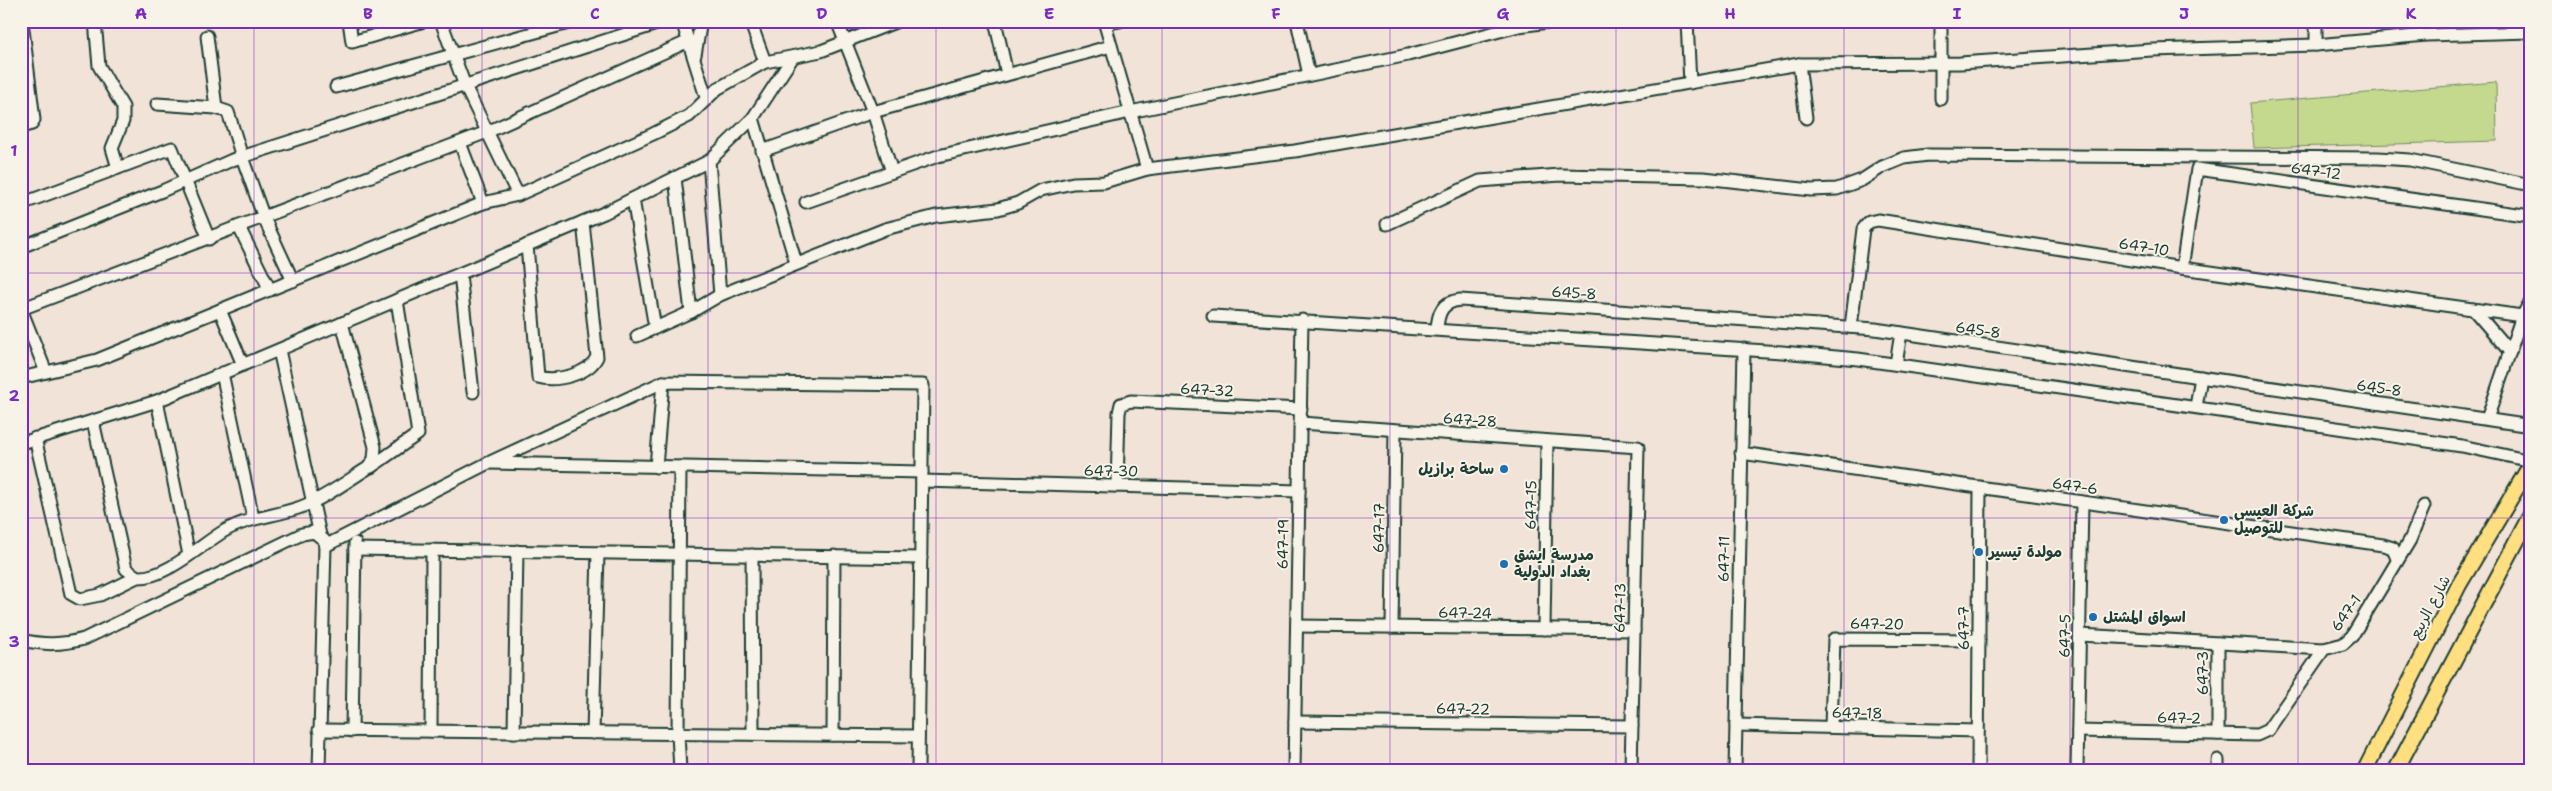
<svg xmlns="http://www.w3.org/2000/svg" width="2552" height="791" font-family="'Shantell Sans','Playpen Sans Arabic',sans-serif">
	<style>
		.green { fill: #c4d98e; stroke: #728b61 }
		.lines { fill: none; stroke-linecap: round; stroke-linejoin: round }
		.minor-casing { stroke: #1f3d34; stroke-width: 15 }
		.major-casing { stroke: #1f3d34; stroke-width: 18 }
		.minor { stroke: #f7f3e8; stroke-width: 11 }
		.major { stroke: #ffdf80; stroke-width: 14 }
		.grid { fill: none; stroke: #7b2cbf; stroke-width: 1; stroke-opacity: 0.55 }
		.poi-dot { fill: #1f6fb2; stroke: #f7f3e8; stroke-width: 2 }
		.labels { text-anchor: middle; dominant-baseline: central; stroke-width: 4; stroke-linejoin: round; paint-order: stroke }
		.street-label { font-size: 15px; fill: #1f3d34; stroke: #f7f3e8 }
		.poi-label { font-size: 15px; font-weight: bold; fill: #1f3d34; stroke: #f7f3e8; text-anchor: start }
		.neatline { fill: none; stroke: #7b2cbf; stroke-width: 2 }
		.grid-label { font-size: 16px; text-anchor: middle; font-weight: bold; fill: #7b2cbf }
	</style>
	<rect width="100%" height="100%" fill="#f1e3d7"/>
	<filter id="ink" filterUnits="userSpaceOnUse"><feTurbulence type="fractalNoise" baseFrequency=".02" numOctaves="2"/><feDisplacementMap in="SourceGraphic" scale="10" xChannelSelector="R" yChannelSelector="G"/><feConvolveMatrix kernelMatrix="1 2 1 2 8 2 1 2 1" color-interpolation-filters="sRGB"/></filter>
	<g filter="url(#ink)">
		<!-- green -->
		<path class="green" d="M2496,82L2497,141L2254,148L2250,103Z"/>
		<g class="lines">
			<defs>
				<g id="minor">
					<path d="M95,21L99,66L123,107V121L112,148L118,168"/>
					<path d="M349,21L352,42L424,21"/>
					<path d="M441,21L465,86L518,195"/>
					<path d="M682,21L706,97"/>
					<path d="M750,21L765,62"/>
					<path d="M837,21L873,112L892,172"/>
					<path d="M995,21L1007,74"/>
					<path d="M1104,21L1147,169"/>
					<path d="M1297,21L1309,75"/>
					<path d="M1687,21L1690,83"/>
					<path d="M2316,21V45"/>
					<path d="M1105,24L1120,21"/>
					<path d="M207,36L216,108"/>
					<path d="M695,55L701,21"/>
					<path d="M1799,64L1806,118"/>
					<path d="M336,87L576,21"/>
					<path d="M1941,99V21"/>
					<path d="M157,104L216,108L228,112L242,157L264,218L293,281"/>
					<path d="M753,118L796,263"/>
					<path d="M21,127L32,124L34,120L22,21"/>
					<path d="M460,143L483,203"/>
					<path d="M762,151L873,112L1111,46"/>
					<path d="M709,161L720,295"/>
					<path d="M675,178L691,312"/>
					<path d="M633,199L655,328"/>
					<path d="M806,202L938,156L1130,112L1408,55L1519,26L1556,21"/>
					<path d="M21,204L172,148L209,239"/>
					<path d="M1387,224L1480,181L1560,175L1704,178L1811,190L1837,189L1862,180L1882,167L1904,158L1928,155L2378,158L2410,160L2531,185"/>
					<path d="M239,227L270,290"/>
					<path d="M527,245L538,377C556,382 588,375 597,357L583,222"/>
					<path d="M21,247L162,191L232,160L666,21"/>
					<path d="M2182,268L2197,169L2531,216"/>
					<path d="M460,274L473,392"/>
					<path d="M2473,309L2510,352"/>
					<path d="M220,310L243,365"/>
					<path d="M1213,316L1782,352L1858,359L2462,446L2531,461"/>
					<path d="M1851,327L1863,229L1869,222L1878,220L2182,268L2522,316"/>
					<path d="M1437,329C1438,313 1442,302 1460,300L1875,329L2531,426"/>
					<path d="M637,336L691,312L720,295L885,229L936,216L998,209L1018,203L1041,190L1073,183L1104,182L1147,169L1295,151L1799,64L1960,63L2152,50L2316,45L2426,35L2531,32"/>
					<path d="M279,350L320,535"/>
					<path d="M1896,364L1901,333"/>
					<path d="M46,372L21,309L487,132L689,41"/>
					<path d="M222,373L253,518"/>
					<path d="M21,378L97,360L483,203L518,195L653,134L689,116L717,89L765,62L821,51L898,21"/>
					<path d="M2196,407L2201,377"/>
					<path d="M2487,419L2522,316L2531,301"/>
					<path d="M93,421L126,569L137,577C164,579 199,547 221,533C246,517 274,517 301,507C325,498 347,481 368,468L374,459L375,447L342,323"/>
					<path d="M1301,423L1638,447L1631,770"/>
					<path d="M35,438L71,594L80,599L100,595L137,577"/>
					<path d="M25,442L157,401"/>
					<path d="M1741,453L2383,545L2393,548L2397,559"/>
					<path d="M488,463L922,472"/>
					<path d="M371,467L418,434L397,300"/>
					<path d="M656,467L663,382L923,385L918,770"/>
					<path d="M922,481L1299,491"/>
					<path d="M1117,486L1119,413L1121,404L1131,401L1301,409"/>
					<path d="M325,546L488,463L663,382"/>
					<path d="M355,549L921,558"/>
					<path d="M189,555L157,401L604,213L709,161L753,118L793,57"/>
					<path d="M752,555L753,734"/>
					<path d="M1297,626L1634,630"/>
					<path d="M1392,627L1395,430"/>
					<path d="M1544,629L1547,441"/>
					<path d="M2080,635L2324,649"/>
					<path d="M21,640C44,645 61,645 84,639L302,534L314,532L324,540L325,546L319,770"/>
					<path d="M2218,643V734"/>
					<path d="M1295,722L1632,726"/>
					<path d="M1736,725L1978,731"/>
					<path d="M1831,727L1834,639L1979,640"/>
					<path d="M319,730L918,736"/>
					<path d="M352,731L355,543"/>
					<path d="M431,731L432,550"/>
					<path d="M2078,731L2257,735L2268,730L2324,649L2343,644L2352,636L2410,540L2424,506"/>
					<path d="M514,732L517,551"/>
					<path d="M593,733L598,553"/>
					<path d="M833,735L834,556"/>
					<path d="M2218,760V770"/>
					<path d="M680,770L678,734L680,467"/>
					<path d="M1294,770L1302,320"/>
					<path d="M1735,770L1744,349"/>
					<path d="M1978,770L1980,487"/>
					<path d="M2077,770L2082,502"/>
				</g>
				<g id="major">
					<path d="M2365,770L2459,585L2531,464"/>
					<path d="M2396,770L2531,514"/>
				</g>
			</defs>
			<!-- minor casing -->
			<use href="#minor" class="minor-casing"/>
			<!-- major casing -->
			<use href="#major" class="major-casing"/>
			<!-- minor -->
			<use href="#minor" class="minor"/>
			<!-- major -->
			<use href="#major" class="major"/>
		</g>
	</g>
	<!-- grid -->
	<path class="grid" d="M254,21V770M482,21V770M708,21V770M936,21V770M1162,21V770M1390,21V770M1616,21V770M1844,21V770M2070,21V770M2298,21V770M21,273H2531M21,518H2531"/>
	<!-- markers -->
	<g class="poi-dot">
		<circle cx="1504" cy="469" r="5"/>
		<circle cx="2224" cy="520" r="5"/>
		<circle cx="1979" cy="552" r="5"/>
		<circle cx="1504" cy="564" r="5"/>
		<circle cx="2093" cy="617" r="5"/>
	</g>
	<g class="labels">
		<!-- street labels -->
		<g class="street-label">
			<text transform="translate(2316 171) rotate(8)">647-12</text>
			<text transform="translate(2144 247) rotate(9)">647-10</text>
			<text transform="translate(1574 293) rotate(4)">645-8</text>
			<text transform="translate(1978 330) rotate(8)">645-8</text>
			<text transform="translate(2379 388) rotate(8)">645-8</text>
			<text transform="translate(1207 390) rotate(3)">647-32</text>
			<text transform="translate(1470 420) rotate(4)">647-28</text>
			<text transform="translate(1111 471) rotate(1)">647-30</text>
			<text transform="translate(2075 486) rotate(8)">647-6</text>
			<text transform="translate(1531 505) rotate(-89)">647-15</text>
			<text transform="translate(1379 528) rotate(-89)">647-17</text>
			<text transform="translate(1283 544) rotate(-89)">647-19</text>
			<text transform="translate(1724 559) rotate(-89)">647-11</text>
			<text transform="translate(2430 607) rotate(-62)">شارع الربيع</text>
			<text transform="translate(1620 608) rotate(-89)">647-13</text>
			<text transform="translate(1465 613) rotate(1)">647-24</text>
			<text transform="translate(2346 613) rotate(-55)">647-1</text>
			<text transform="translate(1877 624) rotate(1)">647-20</text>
			<text transform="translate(1964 628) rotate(-90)">647-7</text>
			<text transform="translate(2065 636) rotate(-89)">647-5</text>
			<text transform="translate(2203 673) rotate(-90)">647-3</text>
			<text transform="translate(1463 709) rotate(1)">647-22</text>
			<text transform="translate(1857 713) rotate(1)">647-18</text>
			<text transform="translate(2179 718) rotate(1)">647-2</text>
		</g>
		<!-- poi labels -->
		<g class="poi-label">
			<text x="1494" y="469" text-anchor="end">ساحة برازيل</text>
			<text x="2234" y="511">شركة العيسى<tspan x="2234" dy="17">للتوصيل</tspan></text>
			<text x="1989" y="552">مولدة تيسير</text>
			<text x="1514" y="555">مدرسة ايشق<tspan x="1514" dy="17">بغداد الدولية</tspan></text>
			<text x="2103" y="617">اسواق المشتل</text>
		</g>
	</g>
	<!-- margin -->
	<rect width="2552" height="791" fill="none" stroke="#f7f3e8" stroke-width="55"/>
	<rect x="28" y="28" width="2496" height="736" class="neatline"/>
	<g class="grid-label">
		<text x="141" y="19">A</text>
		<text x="368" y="19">B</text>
		<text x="595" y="19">C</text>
		<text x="822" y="19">D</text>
		<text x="1049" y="19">E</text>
		<text x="1276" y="19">F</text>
		<text x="1503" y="19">G</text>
		<text x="1730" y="19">H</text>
		<text x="1957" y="19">I</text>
		<text x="2184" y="19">J</text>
		<text x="2411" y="19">K</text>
		<text x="14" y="156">1</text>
		<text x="14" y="401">2</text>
		<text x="14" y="647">3</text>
	</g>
</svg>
